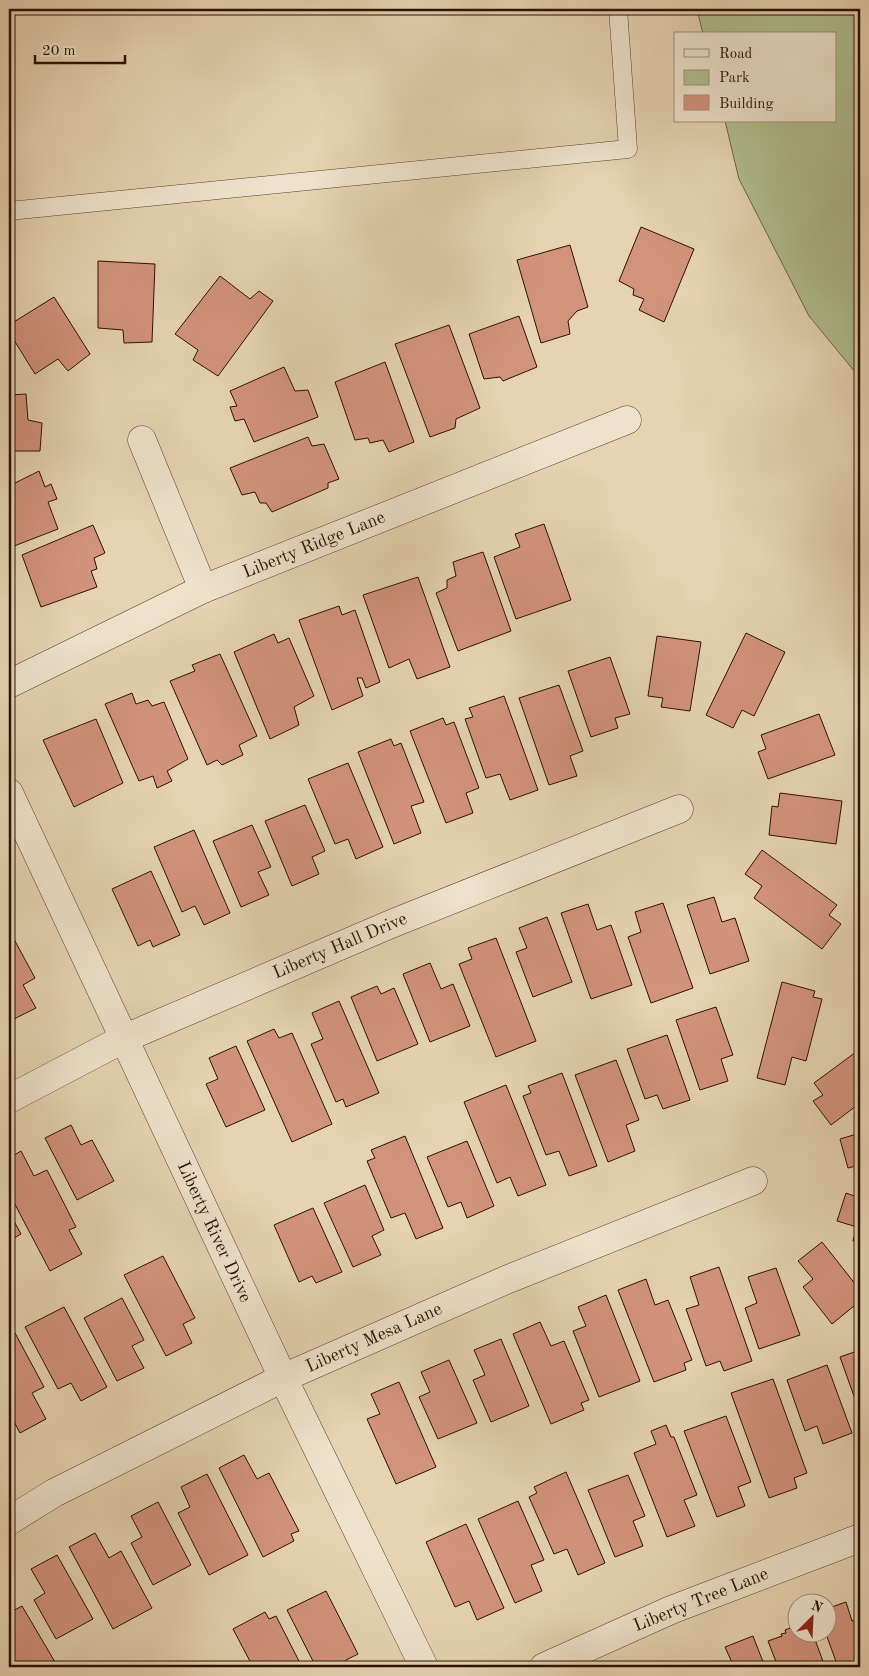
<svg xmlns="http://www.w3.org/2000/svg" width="869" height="1676" font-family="'Old Standard TT',serif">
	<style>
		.green { fill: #b0be8f; stroke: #6e6749 }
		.building { fill: #d2937c; stroke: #2c1003 }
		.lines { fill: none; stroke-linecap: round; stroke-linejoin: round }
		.service-casing { stroke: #5a412e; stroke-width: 19 }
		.minor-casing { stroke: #5a412e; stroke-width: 29 }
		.service { stroke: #eee2cc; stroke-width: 18 }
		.minor { stroke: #eee2cc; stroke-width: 28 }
		.labels { text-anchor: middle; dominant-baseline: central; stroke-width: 4; stroke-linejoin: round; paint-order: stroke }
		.street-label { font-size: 18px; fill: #2c1003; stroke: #eee2cc }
	</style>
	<rect width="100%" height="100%" fill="#e5d3b1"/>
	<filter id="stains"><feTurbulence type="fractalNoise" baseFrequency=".004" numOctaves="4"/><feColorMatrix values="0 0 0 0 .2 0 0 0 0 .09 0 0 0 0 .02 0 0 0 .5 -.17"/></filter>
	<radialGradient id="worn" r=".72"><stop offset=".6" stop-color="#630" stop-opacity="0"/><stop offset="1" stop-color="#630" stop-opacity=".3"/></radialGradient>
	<!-- green -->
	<path class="green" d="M697,9H860V378L809,316L739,179L725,121H835V34H703Z"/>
	<!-- building -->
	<g class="building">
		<path d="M641,227L694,249L664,322L639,310L644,299L633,295L634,289L619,281Z"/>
		<path d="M570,245L588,307L577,311L568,321L570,334L541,343L517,260Z"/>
		<path d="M98,261L155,264L152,342L124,343L123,330L98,328Z"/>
		<path d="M220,276L250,299L259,291L273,301L218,376L193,360L198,350L175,334Z"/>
		<path d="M54,297L90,354L68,371L58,359L35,374L9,332V325Z"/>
		<path d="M519,316L537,367L503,381L500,377L484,379L469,334Z"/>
		<path d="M449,325L480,408L456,419L455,428L430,437L395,344Z"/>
		<path d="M385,362L414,442L389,452L383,440L370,443L368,438L355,440L335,382Z"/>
		<path d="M284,367L295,391L308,390L318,417L254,442L244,419L235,421L230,407L237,406L230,391Z"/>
		<path d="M26,394L28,420L42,423L40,451H9V395Z"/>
		<path d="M308,437L312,446L324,444L339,479L328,483V488L272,512L266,503H260L255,492L242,495L230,468Z"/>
		<path d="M39,471L45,487L51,484L57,499L48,502L58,529L9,548V486Z"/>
		<path d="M544,524L571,600L516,619L494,557L520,547L515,534Z"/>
		<path d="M93,525L105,553L94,558L97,569L91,571L97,587L41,607L22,555Z"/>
		<path d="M483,552L511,631L458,651L436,593L447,588V580L456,576L453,562Z"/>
		<path d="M418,577L450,667L417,679L409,659L389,668L363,595Z"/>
		<path d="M339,606L342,615L355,610L380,682L366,688L362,678H357L363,696L332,710L299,620Z"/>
		<path d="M746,633L785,652L754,716L742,710L733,728L706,715Z"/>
		<path d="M274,634L278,643L289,638L314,696L294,707L299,725L270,739L234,652Z"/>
		<path d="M657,636L701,642L690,711L661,707L663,698L648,696Z"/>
		<path d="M220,654L257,736L239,745L243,755L222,765L217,760L207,765L170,681L195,671L192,665Z"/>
		<path d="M610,657L630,714L615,718L618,728L591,737L568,671Z"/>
		<path d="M559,685L583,751L570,756L577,776L549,785L519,698Z"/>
		<path d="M132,693L136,704L148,700L152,706L164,702L188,759L167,771L172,781L157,788L153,776L139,781L105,704Z"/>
		<path d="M504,696L538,790L510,800L500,774L486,778L465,719L473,717L469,708Z"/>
		<path d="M819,714L835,755L768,779L758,752L766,749L761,735Z"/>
		<path d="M443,718L446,725L454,722L479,788L466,793L473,813L446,823L410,731Z"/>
		<path d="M96,719L123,783L74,807L43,740Z"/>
		<path d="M391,739L394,746L401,743L424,802L411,806L421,833L394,844L358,752Z"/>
		<path d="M348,763L383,847L356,859L348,839L335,844L308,779Z"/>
		<path d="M780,793L842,801L836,844L769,835L772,806L778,807Z"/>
		<path d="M305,805L325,851L312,857L319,874L292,886L265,821Z"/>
		<path d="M252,825L271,867L258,872L269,895L241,907L213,841Z"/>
		<path d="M194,830L230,913L204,925L195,906L182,912L154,847Z"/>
		<path d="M762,850L837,905L829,915L841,924L822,949L754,898L762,886L745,874Z"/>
		<path d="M151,871L180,935L153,947L150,940L138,946L112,889Z"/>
		<path d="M714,897L722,922L735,918L749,961L710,974L687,905Z"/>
		<path d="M663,903L693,988L651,1003L628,937L641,932L635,912Z"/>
		<path d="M588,904L597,930L611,925L632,985L591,999L561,913Z"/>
		<path d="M547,917L572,982L533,997L516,952L527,948L519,928Z"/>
		<path d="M9,930L35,978L23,985L36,1008L10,1021L9,1018Z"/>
		<path d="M496,938L536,1041L496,1057L459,964L472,959L468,948Z"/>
		<path d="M430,963L441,989L453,984L470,1026L430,1042L403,974Z"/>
		<path d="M782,982L815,991L813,997L822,999L806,1061L792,1057L785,1085L757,1078Z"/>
		<path d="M377,986L381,994L394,988L418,1044L377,1061L351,997Z"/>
		<path d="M339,1001L379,1093L346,1107L343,1099L336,1102L311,1044L323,1039L312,1013Z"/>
		<path d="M716,1007L733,1055L721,1059L728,1081L700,1090L676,1020Z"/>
		<path d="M274,1029L279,1038L292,1033L332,1124L292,1142L247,1041Z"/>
		<path d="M667,1035L690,1100L663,1109L657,1095L645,1099L627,1049Z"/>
		<path d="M236,1046L265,1110L226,1127L206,1084L218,1079L209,1058Z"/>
		<path d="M860,1049V1103L831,1125L813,1101L823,1095L814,1083Z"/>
		<path d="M616,1060L639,1120L626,1125L635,1151L608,1162L575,1075Z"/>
		<path d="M562,1073L597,1166L569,1176L559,1151L546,1155L523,1096L531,1093L528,1086Z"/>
		<path d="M506,1085L546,1185L518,1196L510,1177L497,1183L464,1102Z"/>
		<path d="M71,1125L81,1145L92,1140L114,1181L77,1200L45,1138Z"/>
		<path d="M860,1133V1165L848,1168L840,1139Z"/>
		<path d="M405,1136L443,1228L416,1239L405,1213L391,1218L367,1161L375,1158L371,1150Z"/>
		<path d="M467,1141L494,1206L467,1218L461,1202L448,1207L427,1157Z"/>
		<path d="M21,1151L34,1176L47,1170L76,1227L69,1230L82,1254L50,1271L9,1193V1158Z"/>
		<path d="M365,1185L384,1230L372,1236L381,1255L353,1267L324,1203Z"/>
		<path d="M846,1193L860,1198V1243L853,1241L857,1227L837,1221Z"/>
		<path d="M313,1208L342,1272L316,1283L312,1276L299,1282L274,1225Z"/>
		<path d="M9,1212L21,1234L9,1241Z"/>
		<path d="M822,1242L860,1290V1301L832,1324L803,1287L813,1279L798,1261Z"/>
		<path d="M163,1256L195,1318L183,1324L192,1343L166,1356L124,1275Z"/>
		<path d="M719,1267L752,1361L724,1371L720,1361L706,1366L686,1309L699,1305L690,1277Z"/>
		<path d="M776,1268L800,1335L759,1349L745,1308L757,1303L748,1277Z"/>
		<path d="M646,1279L655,1305L668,1300L692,1360L684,1363L686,1370L654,1382L618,1290Z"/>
		<path d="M606,1295L640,1381L599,1397L573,1331L586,1326L578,1307Z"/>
		<path d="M122,1298L144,1340L132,1346L144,1368L117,1381L84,1318Z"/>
		<path d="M64,1307L107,1387L81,1401L71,1383L58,1389L25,1327Z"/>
		<path d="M540,1322L551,1346L564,1341L589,1400L581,1403L584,1410L551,1424L513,1334Z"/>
		<path d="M15,1333L44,1387L32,1393L46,1419L20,1433L9,1412V1336Z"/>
		<path d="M501,1339L529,1406L491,1422L473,1380L485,1375L474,1350Z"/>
		<path d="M860,1350V1413L840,1357Z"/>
		<path d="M449,1360L477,1423L438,1439L419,1397L430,1392L421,1372Z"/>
		<path d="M827,1365L852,1433L823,1444L817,1426L805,1431L787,1380Z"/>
		<path d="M773,1379L807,1473L794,1478L797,1488L769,1498L731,1393Z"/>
		<path d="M399,1382L436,1467L396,1484L367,1419L380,1414L371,1394Z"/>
		<path d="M726,1416L751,1482L738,1487L745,1506L717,1517L684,1431Z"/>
		<path d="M666,1425L671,1437H674L697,1495L684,1500L695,1526L667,1537L634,1453L656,1444L651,1431Z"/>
		<path d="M244,1455L257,1479L269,1473L299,1531L291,1534L294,1541L263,1557L219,1468Z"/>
		<path d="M566,1472L605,1563L578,1575L567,1549L554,1554L529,1497L537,1493L534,1487Z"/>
		<path d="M207,1474L248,1555L209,1575L178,1513L190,1507L181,1487Z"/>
		<path d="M628,1475L645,1516L633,1521L643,1546L615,1557L588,1490Z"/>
		<path d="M518,1501L544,1560L531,1565L542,1591L515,1603L478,1519Z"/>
		<path d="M158,1502L191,1565L153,1585L131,1543L142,1537L131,1516Z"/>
		<path d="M466,1524L504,1608L477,1620L469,1601L455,1607L426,1542Z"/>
		<path d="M95,1533L109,1558L121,1551L152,1608L113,1629L69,1547Z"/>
		<path d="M57,1555L93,1619L56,1639L34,1600L45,1593L31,1569Z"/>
		<path d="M326,1591L358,1654L346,1660L349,1667H316L287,1610Z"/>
		<path d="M846,1602L852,1621L860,1618V1667H838L826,1634V1609Z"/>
		<path d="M22,1606L55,1662L46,1667H9V1608L11,1612Z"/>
		<path d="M265,1612L269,1619L276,1616L302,1667H253L233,1629Z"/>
		<path d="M796,1626V1634H813L825,1667H778L768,1641L782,1636L781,1634L786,1633L785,1630Z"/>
		<path d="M753,1636L765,1667H734L725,1647Z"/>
	</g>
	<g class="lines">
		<defs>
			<path id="service" d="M9,211L628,149L618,9"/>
			<g id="minor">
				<path d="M142,440L203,589"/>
				<path d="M9,684L203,589L627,420"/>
				<path d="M9,793L283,1378L424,1667"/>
				<path d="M9,1099L123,1039L391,924L679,809"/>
				<path d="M9,1521L54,1493L283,1378L506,1280L753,1181"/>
				<path d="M544,1667L671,1610L860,1538"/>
			</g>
		</defs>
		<!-- service casing -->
		<use href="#service" class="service-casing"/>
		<!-- minor casing -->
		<use href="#minor" class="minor-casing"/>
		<!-- service -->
		<use href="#service" class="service"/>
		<!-- minor -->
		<use href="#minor" class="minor"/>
	</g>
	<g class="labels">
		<!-- street labels -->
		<g class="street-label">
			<text transform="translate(314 545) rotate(-22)">Liberty Ridge Lane</text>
			<text transform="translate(340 946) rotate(-23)">Liberty Hall Drive</text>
			<text transform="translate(214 1232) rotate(65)">Liberty River Drive</text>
			<text transform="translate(374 1338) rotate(-24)">Liberty Mesa Lane</text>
			<text transform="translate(701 1600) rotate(-22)">Liberty Tree Lane</text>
		</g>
	</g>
	<!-- margin -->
	<rect width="869" height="1676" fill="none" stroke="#e5d3b1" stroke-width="30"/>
	<rect x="10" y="10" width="849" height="1656" fill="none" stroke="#2c1003" stroke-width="2.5"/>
	<rect x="15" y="15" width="839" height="1646" fill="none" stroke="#2c1003"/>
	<!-- legend -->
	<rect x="674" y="32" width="162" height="90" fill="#eee2cc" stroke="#a08e7c"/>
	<rect x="684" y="49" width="25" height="8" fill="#eee2cc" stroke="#a08e7c"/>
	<text x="719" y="58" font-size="15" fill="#2c1003">Road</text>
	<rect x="684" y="70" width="25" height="15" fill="#b0be8f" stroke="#a08e7c"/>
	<text x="719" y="82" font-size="15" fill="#2c1003">Park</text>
	<rect x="684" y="95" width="25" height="15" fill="#d2937c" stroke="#a08e7c"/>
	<text x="719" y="108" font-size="15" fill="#2c1003">Building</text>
	<!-- north arrow -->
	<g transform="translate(812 1618) rotate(24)"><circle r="24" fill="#eee2cc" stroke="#a08e7c"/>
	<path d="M0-4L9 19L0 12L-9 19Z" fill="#8f2418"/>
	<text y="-8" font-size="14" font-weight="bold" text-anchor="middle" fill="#2c1003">N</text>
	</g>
	<!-- scale -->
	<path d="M35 55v8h90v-8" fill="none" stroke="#2c1003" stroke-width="2.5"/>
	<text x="42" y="55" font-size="15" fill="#2c1003" stroke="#eee2cc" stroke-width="4" paint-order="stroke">20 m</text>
	<rect width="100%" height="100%" filter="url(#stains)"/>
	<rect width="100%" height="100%" fill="url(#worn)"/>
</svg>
